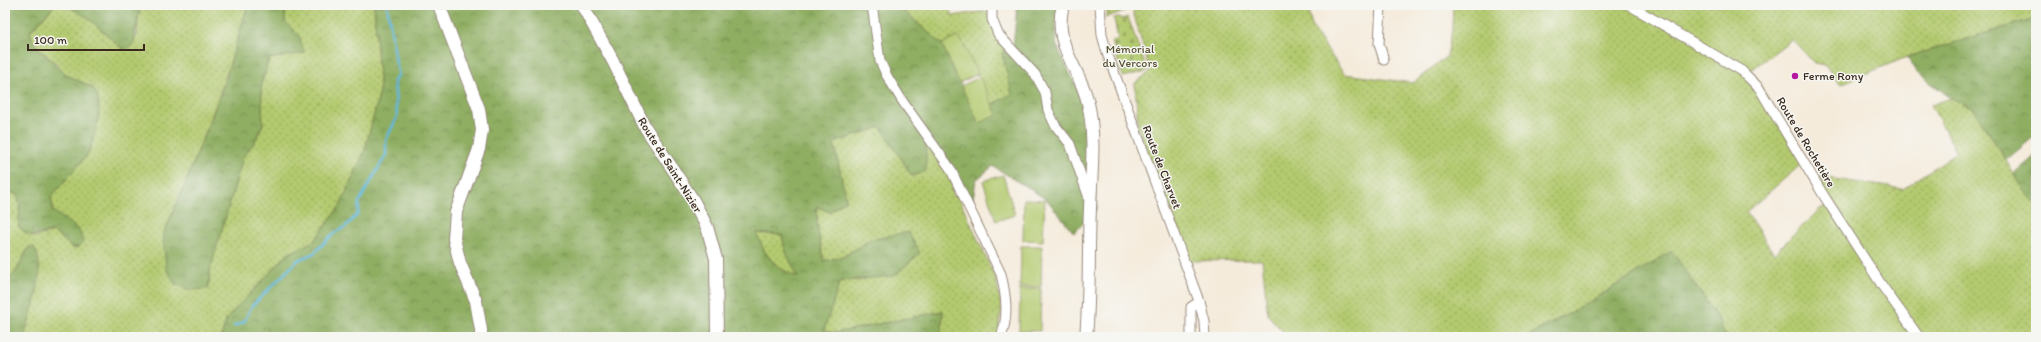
<svg xmlns="http://www.w3.org/2000/svg" width="2041" height="342" font-family="Itim,sans-serif">
	<style>
		.grass { fill: url(#grass-dots); stroke: #787a46 }
		.forest { fill: url(#forest-crowns); stroke: #656c40; fill-rule: evenodd }
		.cemetery { fill: url(#cemetery-stones); stroke: #787a46 }
		.green { fill: #b4ca6f; stroke: #787a46 }
		.lines { fill: none; stroke-linecap: round; stroke-linejoin: round }
		.stream { stroke: #5eb8dc; stroke-width: 2.5 }
		.street-casing { stroke: #988a7c; stroke-width: 11 }
		.secondary-casing { stroke: #988a7c; stroke-width: 14 }
		.street { stroke: #fff; stroke-width: 9 }
		.secondary { stroke: #fff; stroke-width: 12 }
		.poi-dot { fill: #b5179e; stroke: #f6f6f2; stroke-width: 1.5 }
		.labels { text-anchor: middle; dominant-baseline: central; stroke-width: 3; stroke-linejoin: round; paint-order: stroke }
		.park-label { font-size: 12px; fill: #595232; stroke: #f6f6f2 }
		.poi-label { font-size: 12px; fill: #3b2a1e; stroke: #f6f6f2; text-anchor: start }
		.street-label { font-size: 12px; fill: #3b2a1e; stroke: #f6f6f2 }
	</style>
	<defs>
		<pattern id="grass-dots" width="8" height="8" patternUnits="userSpaceOnUse"><rect width="8" height="8" fill="#b4ca6f"/><path d="M2 2h.1M6 6h.1" fill="none" stroke="#94a45b" stroke-width="1.8" stroke-linecap="round"/></pattern>
		<pattern id="forest-crowns" width="20" height="18" patternUnits="userSpaceOnUse"><rect width="20" height="18" fill="#8fae62"/><path d="M2 6a3 3 0 1 1 6 0M12 15a3 3 0 1 1 6 0" fill="none" stroke="#768e50"/></pattern>
		<pattern id="cemetery-stones" width="16" height="16" patternUnits="userSpaceOnUse"><rect width="16" height="16" fill="#b4ca6f"/><path d="M2 7V4a2 2 0 0 1 4 0v3zM10 15v-3a2 2 0 0 1 4 0v3z" fill="#94a45b"/></pattern>
	</defs>
	<rect width="100%" height="100%" fill="#f6f6f2"/>
	<filter id="ink" filterUnits="userSpaceOnUse"><feTurbulence type="fractalNoise" baseFrequency=".025" numOctaves="2"/><feDisplacementMap in="SourceGraphic" scale="8" xChannelSelector="R" yChannelSelector="G"/><feConvolveMatrix kernelMatrix="1 2 1 2 8 2 1 2 1" color-interpolation-filters="sRGB"/></filter>
	<filter id="wash" filterUnits="userSpaceOnUse"><feTurbulence type="fractalNoise" baseFrequency=".012" numOctaves="4" result="noise"/><feDisplacementMap in="SourceGraphic" scale="16" xChannelSelector="R" yChannelSelector="G"/><feGaussianBlur stdDeviation="0.9" result="paint"/><feColorMatrix in="noise" values="0 0 0 0 0 0 0 0 0 0 0 0 0 0 0 0 0 1.4 0 .05"/><feComposite in="paint" operator="in"/></filter>
	<g filter="url(#wash)">
		<rect width="100%" height="100%" fill="#f5ebdb"/>
		<!-- grass -->
		<g class="grass">
			<path d="M55,5C82,5 104,32 123,49L137,36L138,17L142,5H248C226,84 196,160 163,235L208,289L210,270L243,157L254,143L263,124L261,85L269,59L304,52L299,36L285,22V5H374L380,92L364,153L340,206L314,241L288,254L227,318L221,337H24L37,293L34,247L28,248L17,270L5,285V188L18,196L21,215L19,221L33,237L54,232L73,248L58,216L53,211L51,197L87,155L90,149L99,114L93,88L65,74L57,64L34,45L30,32Z"/>
			<path d="M902,5H951L952,16L986,11L1013,48L1002,53L1013,94L992,104L959,36L942,44L901,9Z"/>
			<path d="M1110,5H1307L1312,27L1344,74L1413,83L1447,56L1452,30L1453,5H2036V18L1907,57L1840,84L1825,65L1814,63L1792,39L1751,70L1805,161L1746,212L1774,254L1820,209L1826,207L1820,177L1903,189L1957,152L1931,105L1951,98L1974,109L2028,196L2036,204V337H1726L1718,319L1672,251L1581,307L1526,337H1271L1286,335L1268,315L1262,260L1189,261L1138,128L1135,83L1150,72L1132,8L1105,18Z"/>
			<path d="M881,127L925,141L939,154L996,279L1002,309L997,337H941L943,311L835,333L823,331L840,281L864,280L870,240L843,257L824,261L818,231L816,206L829,212L846,200L834,143Z"/>
			<path d="M757,233L783,235L785,250L799,277C776,269 764,256 757,233Z"/>
		</g>
		<!-- forest -->
		<g class="forest">
			<path d="M5,5H55L30,31C32,44 40,50 49,58C55,63 60,71 67,75C75,80 84,83 92,88C107,99 94,141 87,155L51,197L53,211L79,230L83,242L79,247L73,248L54,232C36,232 34,242 19,227C18,216 22,208 18,196L5,188Z"/>
			<path d="M66,5H142L138,17L134,43L128,48L123,49L87,17Z"/>
			<path d="M248,5H285V22L299,36L304,53L269,59L261,85L263,124L254,143L243,157L210,270L208,289L190,290L175,284L166,268L163,235L184,187L221,93Z"/>
			<path d="M374,5H902L901,9L942,44L979,123L997,115L992,104L1012,94L1002,53L1013,48L1017,5H1057L1056,44L1076,86L1082,104L1097,208L1074,233L1047,200L993,166L976,180L972,205L926,142V171L912,176L881,127L834,143L846,200L829,212L816,206L818,231L824,261L843,257L870,240L908,232L920,253L894,276L840,281L824,331L835,333L943,311L941,337H221L227,318L288,254L314,241L340,206L364,153L380,92ZM757,233L782,235L785,250L798,277C775,268 764,257 757,233Z"/>
			<path d="M2036,18V135L2006,160L1974,109L1951,98L1916,72L1907,57Z"/>
			<path d="M2036,155V204L2028,196L2014,174Z"/>
			<path d="M34,247C48,272 31,311 24,337H5V285L17,270L28,248Z"/>
			<path d="M1672,251L1718,319L1726,337H1526L1581,307Z"/>
		</g>
		<!-- cemetery -->
		<path class="cemetery" d="M1117,17H1120L1121,19L1128,17L1147,71L1123,77L1112,41L1118,39L1114,18Z"/>
		<!-- green -->
		<g class="green">
			<path d="M959,36L978,74L959,83L942,44Z"/>
			<path d="M980,77L997,115L979,123L961,86Z"/>
			<path d="M1003,175L1015,215L996,221L983,181Z"/>
			<path d="M1024,199L1045,200L1043,241L1023,240Z"/>
			<path d="M1021,246H1042L1041,287H1020Z"/>
			<path d="M1020,289H1041L1040,331H1019Z"/>
		</g>
		<g class="lines">
			<!-- stream -->
			<path class="stream" d="M234,326L244,322L252,306L298,260L314,253L333,234L345,227L358,214L359,202L386,155V140L397,117L394,81L399,74L396,63L387,5"/>
		</g>
	</g>
	<g filter="url(#ink)">
		<g class="lines">
			<defs>
				<g id="street">
					<path d="M872,5L880,61L887,76L903,102L950,168L1001,274C1006,295 1009,316 1001,337"/>
					<path d="M992,5V19L998,34L1035,74L1045,92L1048,110L1055,125L1070,144L1089,198"/>
					<path d="M1100,5L1102,35L1107,53L1199,301L1204,321L1205,337"/>
					<path d="M1381,5L1379,44L1384,60"/>
					<path d="M1629,5L1742,71L1759,88L1824,196L1883,287L1919,337"/>
					<path d="M1191,337V307L1199,302"/>
				</g>
				<g id="secondary">
					<path d="M439,5L479,109L482,130L479,149L456,212L454,239L460,263L476,301L481,330V337"/>
					<path d="M582,5L613,61L645,127L693,200L707,227L716,259L717,337"/>
					<path d="M1063,5C1052,45 1080,67 1088,103C1096,137 1091,175 1090,209C1088,252 1090,295 1086,337"/>
				</g>
			</defs>
			<!-- street casing -->
			<use href="#street" class="street-casing"/>
			<!-- secondary casing -->
			<use href="#secondary" class="secondary-casing"/>
			<!-- street -->
			<use href="#street" class="street"/>
			<!-- secondary -->
			<use href="#secondary" class="secondary"/>
		</g>
	</g>
	<!-- markers -->
	<circle class="poi-dot" cx="1795" cy="76" r="4"/>
	<g class="labels">
		<!-- park labels -->
		<g class="park-label">
			<text x="1130" y="49">Mémorial<tspan x="1130" dy="14">du Vercors</tspan></text>
		</g>
		<!-- poi labels -->
		<g class="poi-label">
			<text x="1803" y="76">Ferme Rony</text>
		</g>
		<!-- street labels -->
		<g class="street-label">
			<text transform="translate(1806 142) rotate(59)">Route de Rochetière</text>
			<text transform="translate(670 165) rotate(58)">Route de Saint-Nizier</text>
			<text transform="translate(1162 167) rotate(69)">Route de Charvet</text>
		</g>
	</g>
	<!-- margin -->
	<rect width="2041" height="342" fill="none" stroke="#f6f6f2" stroke-width="20"/>
	<!-- scale -->
	<path d="M28 44v6h116v-6" fill="none" stroke="#3b2a1e" stroke-width="2"/>
	<text x="34" y="44" font-size="12" fill="#3b2a1e" stroke="#f6f6f2" stroke-width="3" paint-order="stroke">100 m</text>
</svg>
